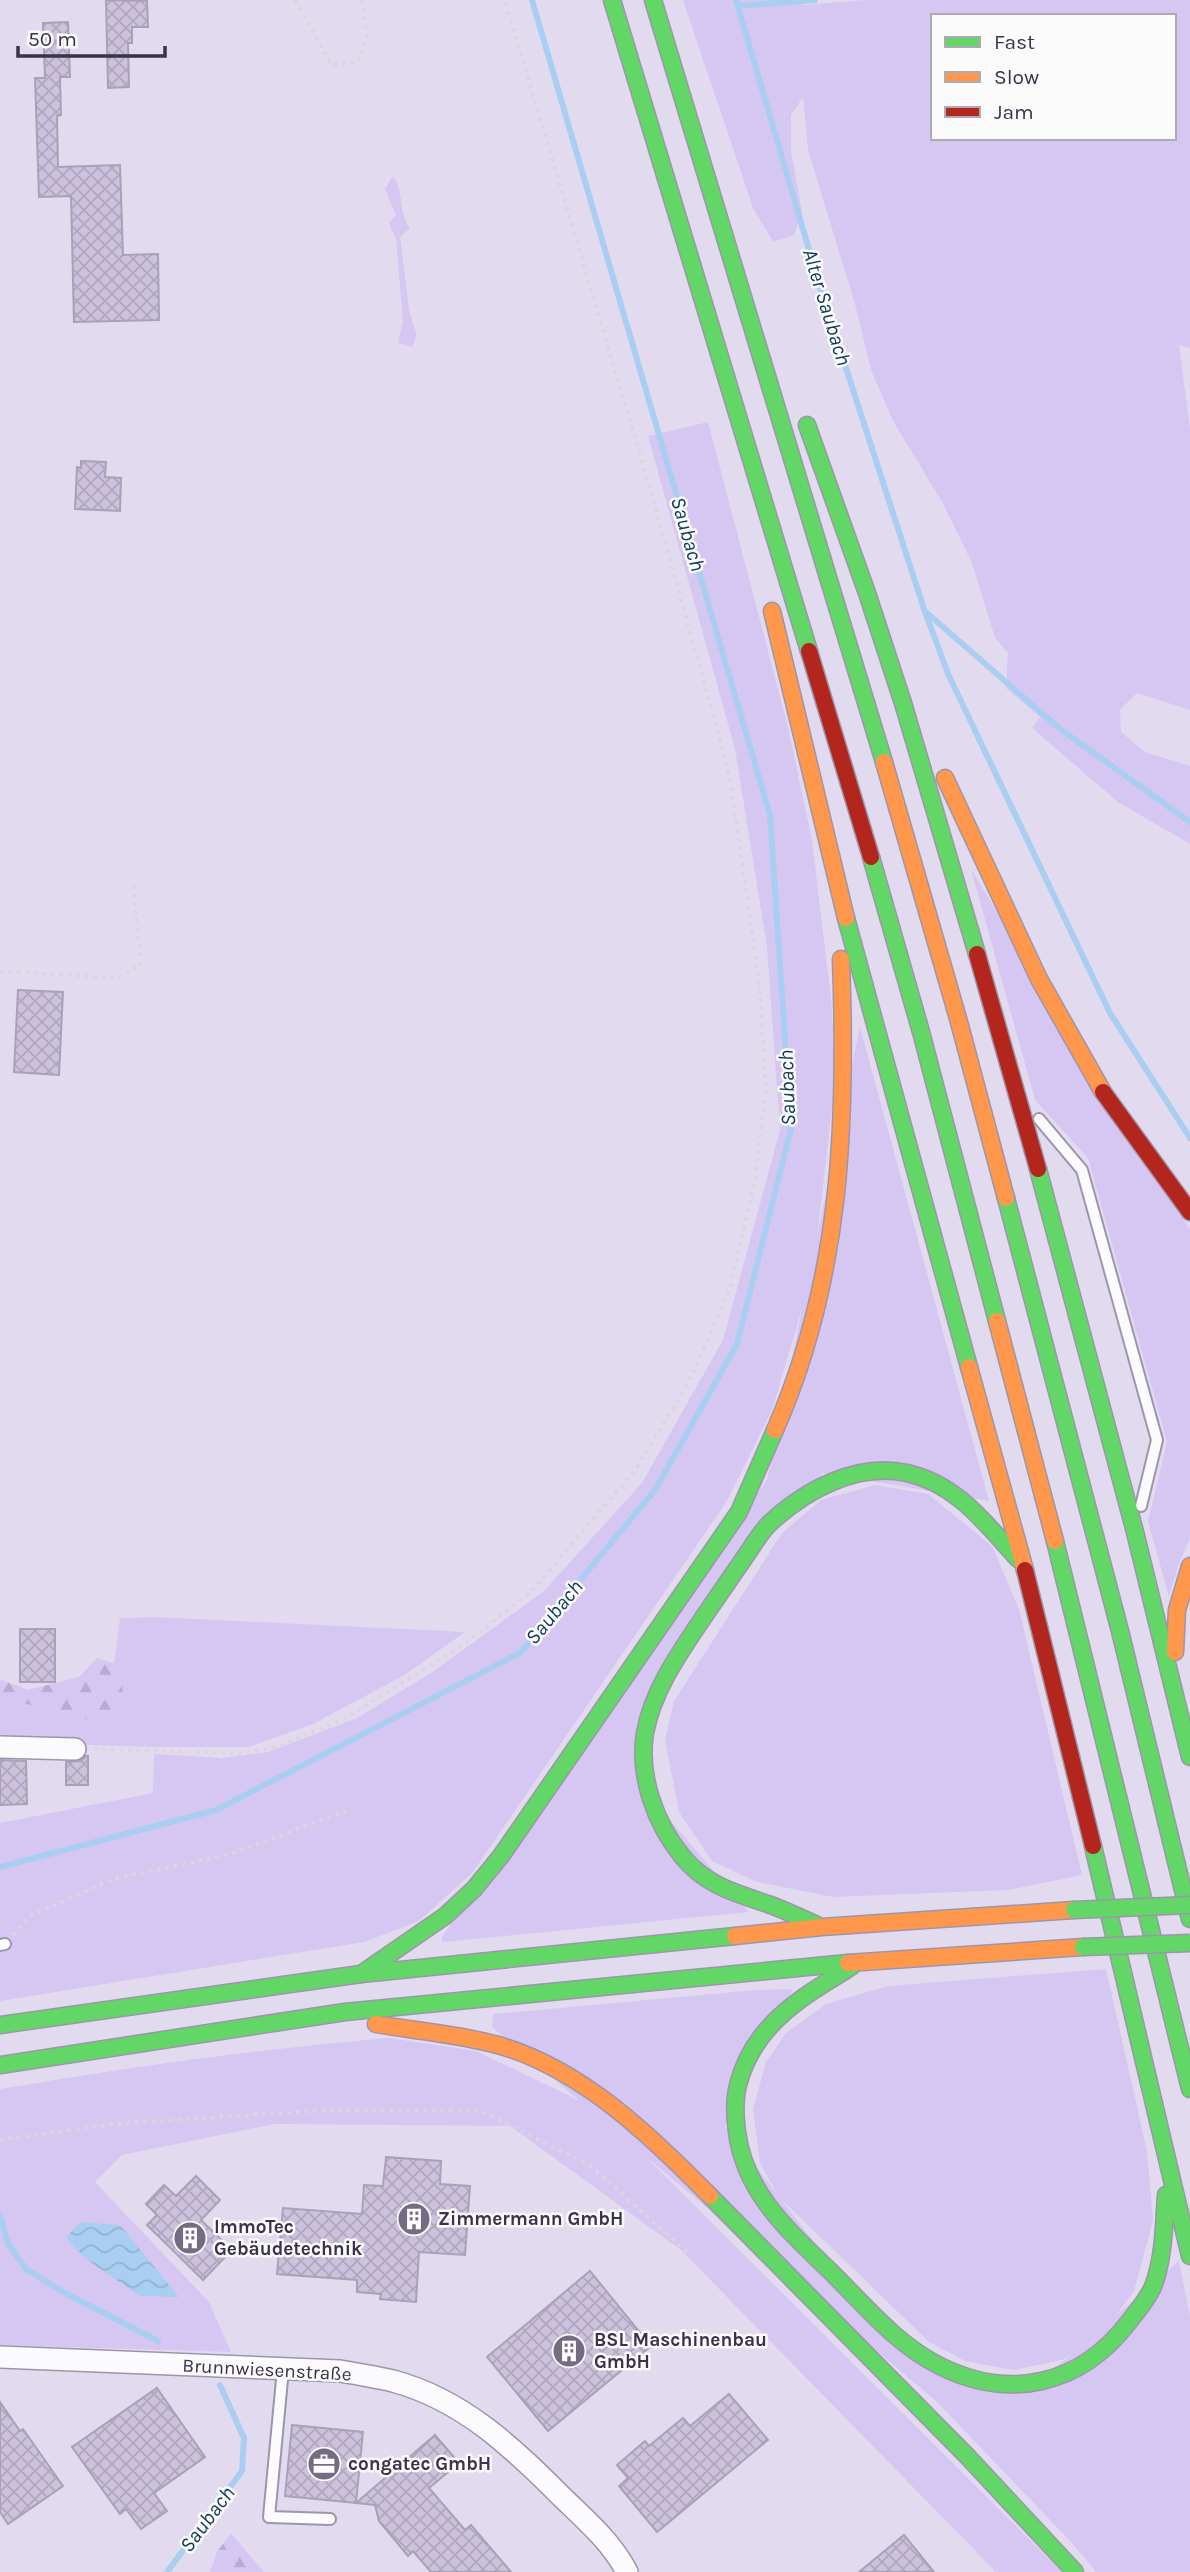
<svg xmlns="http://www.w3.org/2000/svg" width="1190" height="2572" font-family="Karla,sans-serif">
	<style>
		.green { fill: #d5c7f2; fill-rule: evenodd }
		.forest { fill: url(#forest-firs) }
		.water { fill: url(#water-waves) }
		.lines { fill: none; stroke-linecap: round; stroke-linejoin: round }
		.stream { stroke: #aacef1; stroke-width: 6 }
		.building { fill: url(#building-cross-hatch); stroke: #a9a2b6; stroke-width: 2 }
		.lane-casing { stroke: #9d96aa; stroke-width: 14 }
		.street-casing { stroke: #9d96aa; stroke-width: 24 }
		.fast-casing { stroke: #9d96aa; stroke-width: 19 }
		.slow-casing { stroke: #9d96aa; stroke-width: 19 }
		.jam-casing { stroke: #9d96aa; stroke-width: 19 }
		.path { stroke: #d9d6dd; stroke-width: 3.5; stroke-dasharray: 3.5 5; stroke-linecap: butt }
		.lane { stroke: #fbfafd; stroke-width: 10 }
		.street { stroke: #fbfafd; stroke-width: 21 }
		.fast { stroke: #63d668; stroke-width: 16 }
		.slow { stroke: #ff974d; stroke-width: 16 }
		.jam { stroke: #b3261e; stroke-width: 16 }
		.fast-bridge-casing { stroke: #9d96aa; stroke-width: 19; stroke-linecap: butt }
		.fast-bridge { stroke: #63d668; stroke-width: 16 }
		.labels { text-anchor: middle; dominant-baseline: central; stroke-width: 5; stroke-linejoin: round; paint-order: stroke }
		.poi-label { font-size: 19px; font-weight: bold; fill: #3a314a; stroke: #fbfbfb; text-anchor: start }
		.street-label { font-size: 19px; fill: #3a314a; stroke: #fbfbfb }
		.water-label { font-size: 21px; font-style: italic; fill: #0f3a54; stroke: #fbfbfb }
	</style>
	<defs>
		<pattern id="forest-firs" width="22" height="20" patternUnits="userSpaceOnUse" patternTransform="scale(1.75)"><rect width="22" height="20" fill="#d5c7f2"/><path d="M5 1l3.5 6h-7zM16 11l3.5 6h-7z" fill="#b8abd1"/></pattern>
		<pattern id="water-waves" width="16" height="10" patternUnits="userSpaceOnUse" patternTransform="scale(1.75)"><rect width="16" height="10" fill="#aacef1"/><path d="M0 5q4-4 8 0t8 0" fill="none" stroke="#93b1d0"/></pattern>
		<pattern id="building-cross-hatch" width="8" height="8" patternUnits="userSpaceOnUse" patternTransform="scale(1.75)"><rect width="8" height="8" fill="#ccc2dd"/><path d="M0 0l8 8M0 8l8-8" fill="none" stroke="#b0a7bf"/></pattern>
	</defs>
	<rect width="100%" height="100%" fill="#e2dbf0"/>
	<!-- green -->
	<g class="green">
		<path d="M683,0H801L802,5L866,0H1190V348L1179,345L1190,429V710L1137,693L1120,710L1121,732L1145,752L1190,766V844L1118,802L1032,728L1040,717L1006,688L1008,653L995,638L972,563L942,502L893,421L871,370L855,304L808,150L803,97L791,115V151L802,211L794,235L773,242L753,208ZM933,16H1174V138H933Z"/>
		<path d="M393,176C405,192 397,210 410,228L400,237L409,310L417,336L412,347L398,343L403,322L396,239L389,223L396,215L385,189Z"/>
		<path d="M708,422L788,727L812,840L831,998L836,1074L813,1272L772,1410L727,1501L473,1872L419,1921L364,1942L0,2001V1823L153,1793L154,1754L221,1758L268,1752L357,1718L431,1673L543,1592L642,1483L723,1340L780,1130L767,947L735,749L648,436Z"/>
		<path d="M971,869L1190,1229V1538L1178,1566L1169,1597L1148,1521L1167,1442L1088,1158L1035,1100Z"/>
		<path d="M860,1027L989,1501L823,1473L658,1671L644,1790L749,1912L443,1942L441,1938L767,1480Z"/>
		<path d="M875,1485L928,1494L992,1546L1019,1609L1082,1875L1008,1890L833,1897L757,1882L712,1861L679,1812L665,1740L674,1701L782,1533L821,1500Z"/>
		<path d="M155,1617L465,1632L403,1676L313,1724L249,1747H154L0,1742V1700L56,1709L99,1723L123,1666L97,1658L114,1663L120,1618Z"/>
		<path d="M1106,1969L1147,2151L1153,2221L1134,2291L1104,2332L1062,2360L1013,2370L965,2361L929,2342L779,2197L760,2163L753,2109L766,2062L786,2033L826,2004L888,1986Z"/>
		<path d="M793,1989L725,2126L889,2340L1026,2393L1179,2261L1190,2316V2572H1096L1073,2544L936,2401L492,2027L493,2014L755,1990Z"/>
		<path d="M389,2038L476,2051L599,2110L1062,2572H996L681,2250L510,2126L275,2124L122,2155L95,2182L209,2302L231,2352L0,2345V2089C129,2067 259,2049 389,2038Z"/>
	</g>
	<!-- forest -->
	<g class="forest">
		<path d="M97,1658L123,1666L122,1702L99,1723L56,1709L0,1700V1679L28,1690L79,1677Z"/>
		<path d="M231,2533L263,2571L264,2572H210L217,2552Z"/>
	</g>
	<!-- water -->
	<path class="water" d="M80,2222L120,2225L179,2297L140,2296L86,2259L66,2238Z"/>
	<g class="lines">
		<!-- stream -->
		<g class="stream">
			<path d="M736,0L822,294L925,612L949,676L1110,1013L1190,1138"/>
			<path d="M738,6L815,0"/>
			<path d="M927,613L1060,729L1190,822"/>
			<path d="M0,1867L216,1810L520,1653L655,1490L737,1344L791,1129L770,815L532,0"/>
			<path d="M0,2215L8,2244L26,2269L65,2293L158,2341"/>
			<path d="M167,2572L242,2471L244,2438L220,2385"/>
		</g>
	</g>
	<!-- building -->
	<g class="building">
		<path d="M106,0L147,1L148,27H132V43H128L129,87L108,88Z"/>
		<path d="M68,22L70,77H60L61,115L57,116L58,167L120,165L123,255L158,254L159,320L74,322L71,196L39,197L35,78H45L43,23Z"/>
		<path d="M81,461L106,462L105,477L121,478L120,511L75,509L77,467L81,468Z"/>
		<path d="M18,990L63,992L59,1075L14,1072Z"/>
		<rect x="20" y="1629" width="35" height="53"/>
		<path d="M86,1756H88V1785H66V1762L81,1761Z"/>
		<path d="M0,1760L26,1761L27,1804L0,1805Z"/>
		<path d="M386,2157L441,2161L440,2184L470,2186L465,2255L419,2252L416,2302L380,2299L381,2294L357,2292V2280L277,2274L283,2208L362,2214L364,2185L383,2186Z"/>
		<path d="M196,2176L220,2200L201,2220L232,2250L203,2280L147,2225L157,2215L146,2204L164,2185L176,2196Z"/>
		<path d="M590,2271L651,2346L548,2431L487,2357Z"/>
		<path d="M157,2388L205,2457L154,2493L167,2511L141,2529L126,2509L120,2514L72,2447Z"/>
		<path d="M729,2394L768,2440L657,2532L619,2486L628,2478L617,2465L645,2441L649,2446L683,2418L690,2426Z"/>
		<path d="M0,2402L20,2431L23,2429L63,2486L8,2524L0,2512Z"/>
		<path d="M292,2425L363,2432L356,2503L285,2496Z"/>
		<path d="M435,2435L459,2463L429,2488L465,2530L471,2525L511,2572H431L413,2551L408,2556L379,2521L375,2505L356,2503Z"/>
		<path d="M904,2535L934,2572H859Z"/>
	</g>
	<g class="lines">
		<defs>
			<g id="lane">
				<path d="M1039,1119L1082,1170L1157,1440L1141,1506"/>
				<path d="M0,1945L5,1944"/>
				<path d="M283,2369L269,2517L330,2519"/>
			</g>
			<g id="street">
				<path d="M0,1747L75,1749"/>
				<path d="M0,2357L340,2371C358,2374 376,2377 393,2381C464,2400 514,2449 564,2499C587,2521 612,2543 627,2572"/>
			</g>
			<g id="fast">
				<path d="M612,0L809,651"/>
				<path d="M653,0L884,762"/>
				<path d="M807,425L867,593L903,703L977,954"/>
				<path d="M871,857L921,1032L997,1321"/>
				<path d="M846,918L969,1367"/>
				<path d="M1038,1169L1135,1532L1190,1757"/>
				<path d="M1006,1198L1120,1631L1190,1919"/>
				<path d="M1055,1541L1190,2089"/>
				<path d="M1093,1846L1190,2256"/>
				<path d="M817,1925C801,1918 785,1910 768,1904C735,1893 705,1885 682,1856C655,1823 638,1775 645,1733C653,1689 681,1651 705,1615C719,1595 733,1574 747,1554C754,1544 760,1533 769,1524C805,1490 857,1462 907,1473C957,1484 986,1524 1018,1559"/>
				<path d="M851,1967C802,1997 753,2025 738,2085C734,2101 735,2117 737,2132C745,2196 794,2235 836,2277C868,2309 899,2346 940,2366C1010,2401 1080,2385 1128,2323C1137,2311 1149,2298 1154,2284C1164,2256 1164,2224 1166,2195"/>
				<path d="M361,1974L445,1916L474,1889L501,1856L739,1512L775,1430"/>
				<path d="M0,2025L361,1974L735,1936"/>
				<path d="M0,2065L345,2012L848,1963"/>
				<path d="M710,2196L967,2456L1075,2572"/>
			</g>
			<g id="slow">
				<path d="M772,611L846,918"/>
				<path d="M884,762L959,1022L1006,1198"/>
				<path d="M945,778L1039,979L1103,1092"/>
				<path d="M997,1321L1055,1541"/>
				<path d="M969,1367L1025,1570"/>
				<path d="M775,1430C842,1278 847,1122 841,959"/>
				<path d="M1175,1652L1177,1610L1190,1566"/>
				<path d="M735,1936L822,1927L1074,1910"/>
				<path d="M848,1963L1083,1947"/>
				<path d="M376,2024C416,2031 458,2034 498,2045C582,2069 651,2136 710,2196"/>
			</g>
			<g id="jam">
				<path d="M809,651L871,857"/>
				<path d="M977,954L1038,1169"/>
				<path d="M1103,1092L1190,1212"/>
				<path d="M1025,1570L1093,1846"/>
			</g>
		</defs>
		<!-- lane casing -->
		<use href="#lane" class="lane-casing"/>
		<!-- street casing -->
		<use href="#street" class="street-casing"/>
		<!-- fast casing -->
		<use href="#fast" class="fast-casing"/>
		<!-- slow casing -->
		<use href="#slow" class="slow-casing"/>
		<!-- jam casing -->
		<use href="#jam" class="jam-casing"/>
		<!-- path -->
		<g class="path">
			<path d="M295,0L332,65L358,62L367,37L362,0"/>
			<path d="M0,971L116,978L141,965L133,881"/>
			<path d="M94,1749L239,1753L274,1748L344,1719L459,1648L531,1592L635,1470L687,1386L730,1289L755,1179L766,1091L759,981L730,780L718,732L647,478L505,0"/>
			<path d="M13,1935L30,1916L113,1879L231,1854L348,1810"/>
			<path d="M0,2140L113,2124L328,2110L481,2111L591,2166L690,2255"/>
		</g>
		<!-- lane -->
		<use href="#lane" class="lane"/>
		<!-- street -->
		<use href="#street" class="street"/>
		<!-- fast -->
		<use href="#fast" class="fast"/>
		<!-- slow -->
		<use href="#slow" class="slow"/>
		<!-- jam -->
		<use href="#jam" class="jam"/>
		<defs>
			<g id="fast-bridge">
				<path d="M1074,1910L1190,1905"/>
				<path d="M1083,1947L1190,1943"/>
			</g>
		</defs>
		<!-- fast-bridge casing -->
		<use href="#fast-bridge" class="fast-bridge-casing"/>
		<!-- fast-bridge -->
		<use href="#fast-bridge" class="fast-bridge"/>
	</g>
	<!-- icons -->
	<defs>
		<symbol id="building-disc" viewBox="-11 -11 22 22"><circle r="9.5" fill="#756c84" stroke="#fbfbfb"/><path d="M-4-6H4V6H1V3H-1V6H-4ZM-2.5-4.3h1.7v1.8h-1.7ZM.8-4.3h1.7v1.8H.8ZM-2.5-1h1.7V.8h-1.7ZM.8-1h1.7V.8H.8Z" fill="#fff"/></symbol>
		<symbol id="office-disc" viewBox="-11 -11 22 22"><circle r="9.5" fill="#756c84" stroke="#fbfbfb"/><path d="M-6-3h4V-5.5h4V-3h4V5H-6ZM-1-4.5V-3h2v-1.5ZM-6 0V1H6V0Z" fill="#fff"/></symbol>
	</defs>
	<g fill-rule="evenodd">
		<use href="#building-disc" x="395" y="2200" width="38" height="38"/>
		<use href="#building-disc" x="171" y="2219" width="38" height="38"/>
		<use href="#building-disc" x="550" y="2332" width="38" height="38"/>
		<use href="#office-disc" x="305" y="2445" width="38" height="38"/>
	</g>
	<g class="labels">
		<!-- poi labels -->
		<g class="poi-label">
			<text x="438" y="2219">Zimmermann GmbH</text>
			<text x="214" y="2227">ImmoTec<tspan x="214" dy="22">Gebäudetechnik</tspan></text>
			<text x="594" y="2340">BSL Maschinenbau<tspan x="594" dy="22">GmbH</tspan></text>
			<text x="348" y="2464">congatec GmbH</text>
		</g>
		<!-- street labels -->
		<g class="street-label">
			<text transform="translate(267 2370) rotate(3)">Brunnwiesenstraße</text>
		</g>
		<!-- water labels -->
		<g class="water-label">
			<text transform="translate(827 307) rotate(73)">Alter Saubach</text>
			<text transform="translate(688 534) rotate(74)">Saubach</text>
			<text transform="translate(787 1088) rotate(-92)">Saubach</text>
			<text transform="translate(554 1612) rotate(-50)">Saubach</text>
			<text transform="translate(207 2519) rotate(-53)">Saubach</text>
		</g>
	</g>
	<!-- legend -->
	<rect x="931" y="14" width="245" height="126" fill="#fbfbfb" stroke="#aeaab4" stroke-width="2"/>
	<rect x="945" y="37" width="35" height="10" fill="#63d668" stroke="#aeaab4" stroke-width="2"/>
	<text x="994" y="49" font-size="21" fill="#3a314a">Fast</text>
	<rect x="945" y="72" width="35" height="10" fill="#ff974d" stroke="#aeaab4" stroke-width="2"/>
	<text x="994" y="84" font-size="21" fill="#3a314a">Slow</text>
	<rect x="945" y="107" width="35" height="10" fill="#b3261e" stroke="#aeaab4" stroke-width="2"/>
	<text x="994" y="119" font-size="21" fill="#3a314a">Jam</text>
	<!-- scale -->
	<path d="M18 46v10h147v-10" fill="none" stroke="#3a314a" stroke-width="3.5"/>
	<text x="28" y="46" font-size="21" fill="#3a314a" stroke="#fbfbfb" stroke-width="5" paint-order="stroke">50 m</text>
</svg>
